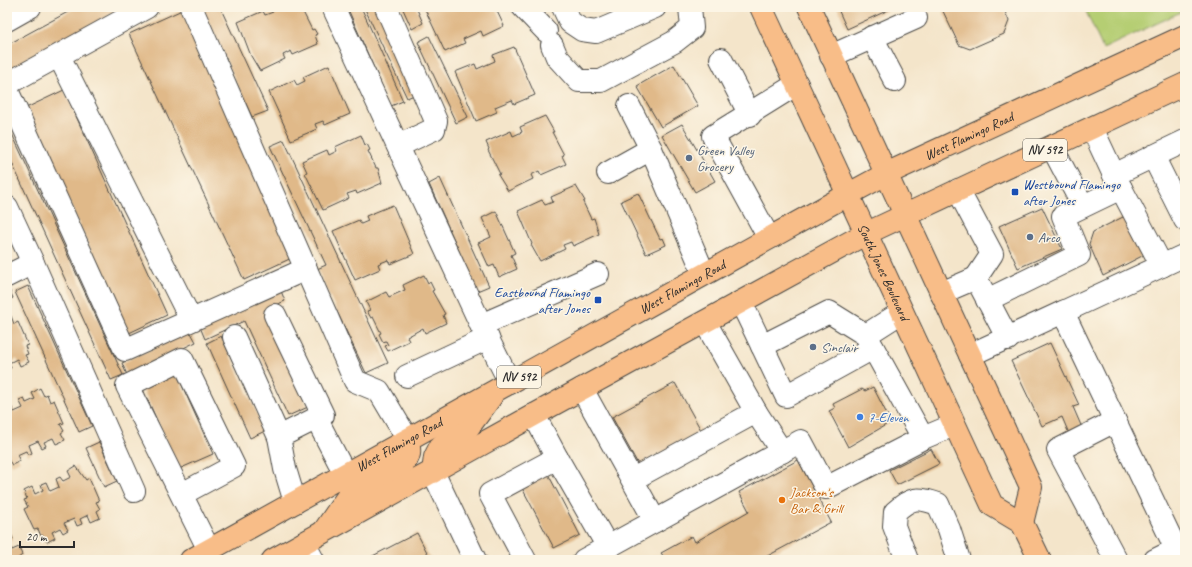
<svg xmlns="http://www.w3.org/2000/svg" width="1192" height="567" font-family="Caveat,sans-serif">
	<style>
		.green { fill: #b5ce73; stroke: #707c4f }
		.building { fill: #e0b989 }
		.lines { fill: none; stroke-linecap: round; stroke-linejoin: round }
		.minor-casing { stroke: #494743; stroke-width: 24 }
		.major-casing { stroke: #494743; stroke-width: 24 }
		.minor { stroke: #fff; stroke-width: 22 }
		.major { stroke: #f8bd88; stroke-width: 22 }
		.service-dot { fill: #5c6f8a; stroke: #fcf5e5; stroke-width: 1.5 }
		.transit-dot { fill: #1a4fb4; stroke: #fcf5e5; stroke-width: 1.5 }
		.shop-dot { fill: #3f7fe0; stroke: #fcf5e5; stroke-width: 1.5 }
		.food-dot { fill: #e8710a; stroke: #fcf5e5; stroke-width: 1.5 }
		.labels { text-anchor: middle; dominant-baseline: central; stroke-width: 3; stroke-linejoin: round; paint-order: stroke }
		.shield { fill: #fcf5e5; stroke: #6a6863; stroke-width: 1 }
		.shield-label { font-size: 13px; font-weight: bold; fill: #2b2b2b }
		.street-label { font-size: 14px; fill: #2b2b2b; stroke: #fcf5e5 }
		.service-label { font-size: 14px; fill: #4e5e75; stroke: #fcf5e5; text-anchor: start }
		.transit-label { font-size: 14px; fill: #164399; stroke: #fcf5e5; text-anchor: start }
		.shop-label { font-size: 14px; fill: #366cbe; stroke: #fcf5e5; text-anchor: start }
		.food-label { font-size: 14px; fill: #c56008; stroke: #fcf5e5; text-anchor: start }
	</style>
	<rect width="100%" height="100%" fill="#fcf5e5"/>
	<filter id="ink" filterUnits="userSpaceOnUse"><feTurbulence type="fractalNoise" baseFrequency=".025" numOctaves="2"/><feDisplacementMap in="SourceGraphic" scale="8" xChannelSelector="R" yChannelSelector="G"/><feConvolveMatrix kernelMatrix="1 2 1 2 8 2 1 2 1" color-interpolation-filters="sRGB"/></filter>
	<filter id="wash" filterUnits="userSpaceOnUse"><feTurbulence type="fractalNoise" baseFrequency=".012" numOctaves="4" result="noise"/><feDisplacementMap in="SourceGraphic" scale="16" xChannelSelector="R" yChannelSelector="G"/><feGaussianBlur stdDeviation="0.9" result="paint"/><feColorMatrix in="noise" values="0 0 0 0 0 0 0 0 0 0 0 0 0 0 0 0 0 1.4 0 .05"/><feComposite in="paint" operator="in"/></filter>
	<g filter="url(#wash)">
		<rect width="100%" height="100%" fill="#f4e5ca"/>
		<!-- green -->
		<path class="green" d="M1084,7H1185V10L1103,49Z"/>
		<g id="blocks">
			<!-- building -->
			<g class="building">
				<path d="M77,7H125L7,73V45Z"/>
				<path d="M202,7H220L268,111L252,117Z"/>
				<path d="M271,7H304L306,11L303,12L312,30L314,29L317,34L315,35L318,44L293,55L291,51L283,55L285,59L260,71L251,56L238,22L263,11L265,15L273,12Z"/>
				<path d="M347,7H361L403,101L391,106Z"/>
				<path d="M364,7H378L419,93L407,98Z"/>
				<path d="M402,7H416L423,23L412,29Z"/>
				<path d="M424,7H495L504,26L483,36L481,31L463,39L465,43L445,52Z"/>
				<path d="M837,7H895L847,29Z"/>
				<path d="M941,7H1003L1009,21L1004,34L970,49L959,45Z"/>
				<path d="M182,10L296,256L244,280L129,34Z"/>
				<path d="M429,36L468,117L456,123L418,42Z"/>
				<path d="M514,47L535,95L514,104L512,100L495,107L497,112L476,121L455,72L475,64L477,69L495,61L493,55Z"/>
				<path d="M329,65L350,114L325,125L323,121L315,124L317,129L291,140L269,92L294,80L297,85L305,81L303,77Z"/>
				<path d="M674,65L698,106L661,127L637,86Z"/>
				<path d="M64,90L167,315L129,333L26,108Z"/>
				<path d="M545,116L554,132H552L564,155L562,156L566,164L541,175L539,171L531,175L533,179L508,191L498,175L500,174L488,150L489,149L486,142L511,131L513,136L522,132L520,127Z"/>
				<path d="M7,123L123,375L111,380L7,152Z"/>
				<path d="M682,124L715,181L695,192L662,135Z"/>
				<path d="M361,135L365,145L367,144L370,150L368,151L376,168H378L382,183L357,194L356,191L347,194L349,198L323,210L305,173L307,172L302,161L327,150L329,155L337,151L335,147Z"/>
				<path d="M284,140L388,363L366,373L317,269L326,265L270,146Z"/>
				<path d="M440,178L489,286L477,291L429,184Z"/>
				<path d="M576,186L585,201L583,202L591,219L594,218L599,234L573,246L571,242L563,245L565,249L540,261L531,245L532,244L518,211L542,200L545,205L553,202L551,197Z"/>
				<path d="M638,193L660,239L663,238L666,245L646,254L621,201Z"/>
				<path d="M393,205L414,254L390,264L388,260L378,264L380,269L355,280L333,231L359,220L361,224L368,221L366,216Z"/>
				<path d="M1042,207L1062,249L1018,268L999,226Z"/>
				<path d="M496,211L515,253L511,255L517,269L499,277L494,265L489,267L478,243L491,237L482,218Z"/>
				<path d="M1125,216L1144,255L1103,276L1089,244L1093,232Z"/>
				<path d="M424,275L428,283L430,282L434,290L432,291L445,314L443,315L446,323L425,333L423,328L407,337L409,341L388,351L385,346L388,345L386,341L383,342L379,334L381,333L373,317L371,318L367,311L370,310L366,302L386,292L389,297L405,290L403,285Z"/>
				<path d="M7,285L13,298L7,301Z"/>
				<path d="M28,286L92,426L79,432L15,292Z"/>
				<path d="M281,291L285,301L264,310L308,407L288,416L244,321L205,339L200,327Z"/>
				<path d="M7,314L8,317L11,316L14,324L18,322L28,345L25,346L28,354L25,355L29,362L20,366L17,359L9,363L11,368L7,370Z"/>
				<path d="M190,331L196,342L127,375L122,363Z"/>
				<path d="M221,336L265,431L250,438L207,343Z"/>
				<path d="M1050,343L1079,405L1073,407L1083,430L1070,436L1062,417L1042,426L1011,361Z"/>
				<path d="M176,372L213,454L179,469L142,387Z"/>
				<path d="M675,383L702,432L639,466L612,417Z"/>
				<path d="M873,387L891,422L848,447L829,411L835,408L833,404L862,389L865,391Z"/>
				<path d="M40,388L44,396L47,394L50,402L54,400L64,423L60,424L64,431L61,433L65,440L56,444L53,438L44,442L46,446L42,448L38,441L29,445L32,453L28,455L26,451L17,455L20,461L12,465L7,458V406L10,404L14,412L23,408L19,400L24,398L26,403L35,399L32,393Z"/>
				<path d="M99,442L117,481L104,487L86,448Z"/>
				<path d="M931,449L939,464L897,485L889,470Z"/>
				<path d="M798,460L831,522L760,560H659L664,557L661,553L692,536L695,542L749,511L739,492Z"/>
				<path d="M76,466L86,480L89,478L99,501L96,502L100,509L97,511L100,518L91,522L88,515L80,519L82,524L77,526L74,519L64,523L68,530L63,533L60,528L52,532L55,538L47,542L43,535L41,536L38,529L34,530L24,509L28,507L24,500L27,499L24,491L32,487L35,494L43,490L41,484L46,482L50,491L59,487L56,479L60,477L63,481L71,477L68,471Z"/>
				<path d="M548,474L580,535L554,548L522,488Z"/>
				<path d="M417,533L431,560H365Z"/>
				<path d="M11,534L13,539L8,541L12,550L19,547L22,555L16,560H7V536Z"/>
			</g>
		</g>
	</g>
	<g filter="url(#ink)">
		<use href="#blocks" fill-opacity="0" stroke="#494743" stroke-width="1"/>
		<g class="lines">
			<defs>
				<g id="minor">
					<path d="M191,7L355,381L379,391L408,440"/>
					<path d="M333,7L481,325L598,274"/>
					<path d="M386,7L436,121L434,129L398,146"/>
					<path d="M523,7L546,31"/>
					<path d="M563,7L570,22L582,30L596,32L655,7"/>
					<path d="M7,20L30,7"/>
					<path d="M872,37L895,81"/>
					<path d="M552,45L557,57L579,81H601L674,42L692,28L690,7"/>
					<path d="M59,56L191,320"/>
					<path d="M831,56L916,18"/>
					<path d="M721,59L750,115"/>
					<path d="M7,84L147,7"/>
					<path d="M7,90L125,350L306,269"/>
					<path d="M629,106L651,149L704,274"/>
					<path d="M1092,128L1114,175"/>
					<path d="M1052,147L1083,206"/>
					<path d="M1153,156L1185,220"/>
					<path d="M608,173L651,149"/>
					<path d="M958,190L992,254L976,278"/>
					<path d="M7,207L33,263"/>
					<path d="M769,238L713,136L797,84"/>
					<path d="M1162,266L1114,175L1185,141"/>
					<path d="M7,276L33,263L134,491"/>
					<path d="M941,293L976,278L1008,339"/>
					<path d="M987,300L1079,255L1063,216L1121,188"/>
					<path d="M741,302L786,396L873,348"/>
					<path d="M902,312L866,335L923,438L954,425"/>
					<path d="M275,315L323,415L279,437"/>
					<path d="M705,322L756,412"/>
					<path d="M481,325L510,383"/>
					<path d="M234,337L279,437L285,469L295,502"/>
					<path d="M762,346L829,312L866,335"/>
					<path d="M970,355L1063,312"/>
					<path d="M407,376L488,338"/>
					<path d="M582,389L655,521"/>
					<path d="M534,415L557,458"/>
					<path d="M316,418L345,474"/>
					<path d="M1115,421L1058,450L1116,560"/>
					<path d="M433,472L475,560"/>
					<path d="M633,479L756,412L782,452"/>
					<path d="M182,494L234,466L182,359L127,386L209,550"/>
					<path d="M304,543L313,560"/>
					<path d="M1176,549L1063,312L1185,255"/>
					<path d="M525,560L490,494L557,458L608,547"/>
					<path d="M584,560L801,441L826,488L923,438"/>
					<path d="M907,560L894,526L895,512C911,497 918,497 938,504L949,529L959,560"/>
					<path d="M1155,560L1185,545"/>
				</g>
				<g id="major">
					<path id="s1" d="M761,7L992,505L1022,523L1040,560"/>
					<path d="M809,7L1031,487L1022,523"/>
					<path d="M433,472L435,457L440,447L447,440L468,428L491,397"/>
					<path d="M324,531L348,496L402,465C411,456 410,451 408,440"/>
					<path id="s2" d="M191,560L847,195L886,174L1185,36"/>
					<path d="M273,560L534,415L865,234L1185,84"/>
				</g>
			</defs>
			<!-- minor casing -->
			<use href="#minor" class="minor-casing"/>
			<!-- major casing -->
			<use href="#major" class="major-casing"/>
			<!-- minor -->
			<use href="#minor" class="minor"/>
			<!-- major -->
			<use href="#major" class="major"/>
		</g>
	</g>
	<!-- markers -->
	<g class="service-dot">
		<circle cx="689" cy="158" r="4"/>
		<circle cx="1030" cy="237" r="4"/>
		<circle cx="813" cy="347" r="4"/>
	</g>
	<g class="transit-dot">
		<rect x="1011" y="188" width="8" height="8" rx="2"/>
		<rect x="594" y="296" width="8" height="8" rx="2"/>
	</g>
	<circle class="shop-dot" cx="860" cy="417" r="4"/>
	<circle class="food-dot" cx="782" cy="500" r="4"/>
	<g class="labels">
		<!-- shield labels -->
		<g class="shield">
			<rect x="1023" y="139" width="44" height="22" rx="3"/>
			<rect x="497" y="366" width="44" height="22" rx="3"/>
		</g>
		<g class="shield-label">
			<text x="1045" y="150">NV 592</text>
			<text x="519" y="377">NV 592</text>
		</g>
		<!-- street labels -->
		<g class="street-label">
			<text stroke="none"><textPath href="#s2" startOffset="886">West Flamingo Road</textPath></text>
			<text stroke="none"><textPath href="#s1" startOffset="292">South Jones Boulevard</textPath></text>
			<text stroke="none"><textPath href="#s2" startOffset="562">West Flamingo Road</textPath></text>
			<text stroke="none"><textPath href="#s2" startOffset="238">West Flamingo Road</textPath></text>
		</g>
		<!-- service labels -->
		<g class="service-label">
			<text x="697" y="150">Green Valley<tspan x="697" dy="16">Grocery</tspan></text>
			<text x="1038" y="237">Arco</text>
			<text x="821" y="347">Sinclair</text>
		</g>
		<!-- transit labels -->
		<g class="transit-label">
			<text x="1023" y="184">Westbound Flamingo<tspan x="1023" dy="16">after Jones</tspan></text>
			<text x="590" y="292" text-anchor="end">Eastbound Flamingo<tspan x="590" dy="16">after Jones</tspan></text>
		</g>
		<!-- shop labels -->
		<g class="shop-label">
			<text x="868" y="417">7-Eleven</text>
		</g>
		<!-- food labels -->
		<g class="food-label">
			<text x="790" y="492">Jackson's<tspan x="790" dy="16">Bar &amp; Grill</tspan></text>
		</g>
	</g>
	<!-- margin -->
	<rect width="1192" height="567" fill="none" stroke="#fcf5e5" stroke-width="24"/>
	<!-- scale -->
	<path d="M20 541v6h54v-6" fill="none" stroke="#2b2b2b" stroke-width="2"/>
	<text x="26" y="541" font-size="12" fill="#2b2b2b" stroke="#fcf5e5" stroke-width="3" paint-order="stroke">20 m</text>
</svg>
